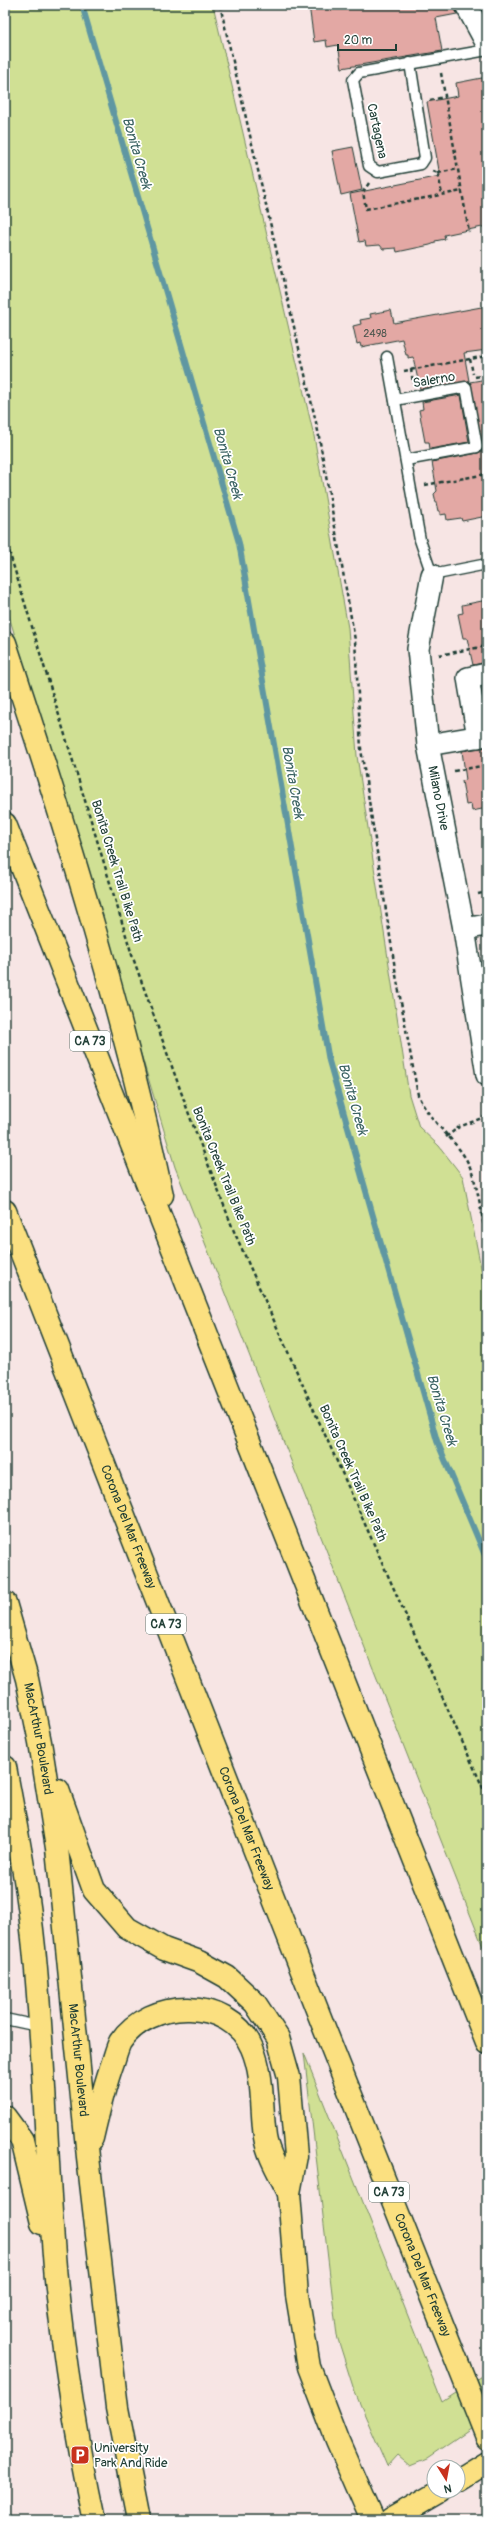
<svg xmlns="http://www.w3.org/2000/svg" width="492" height="2525" font-family="Pangolin,sans-serif">
	<style>
		.green { fill: #d0e094; stroke: #788e64 }
		.lines { fill: none; stroke-linecap: round; stroke-linejoin: round }
		.stream { stroke: #5f97a2; stroke-width: 6 }
		.building { fill: #e3a8a4; stroke: #1f3d34 }
		.lane-casing { stroke: #1f3d34; stroke-width: 13 }
		.street-casing { stroke: #1f3d34; stroke-width: 24 }
		.primary-casing { stroke: #1f3d34; stroke-width: 25 }
		.highway-casing { stroke: #1f3d34; stroke-width: 25 }
		.path { stroke: #1f3d34; stroke-width: 2.5; stroke-dasharray: 4 3; stroke-linecap: butt }
		.lane { stroke: #fff; stroke-width: 10 }
		.street { stroke: #fff; stroke-width: 21 }
		.primary { stroke: #fbe080; stroke-width: 22 }
		.highway { stroke: #fbe080; stroke-width: 22 }
		.labels { text-anchor: middle; dominant-baseline: central; stroke-width: 3.5; stroke-linejoin: round; paint-order: stroke }
		.number-label { font-size: 11px; fill: #505850 }
		.shield { fill: #fff; stroke: #627771; stroke-width: 1 }
		.shield-label { font-size: 12px; font-weight: bold; fill: #1f3d34 }
		.street-label { font-size: 13px; fill: #1f3d34; stroke: #fff }
		.poi-label { font-size: 13px; fill: #1f3d34; stroke: #fff; text-anchor: start }
		.water-label { font-size: 14px; font-style: italic; fill: #3a6262; stroke: #fff }
	</style>
	<rect width="100%" height="100%" fill="#f7e5e4"/>
	<filter id="ink" filterUnits="userSpaceOnUse"><feTurbulence type="fractalNoise" baseFrequency=".025" numOctaves="2"/><feDisplacementMap in="SourceGraphic" scale="8" xChannelSelector="R" yChannelSelector="G"/><feConvolveMatrix kernelMatrix="1 2 1 2 8 2 1 2 1" color-interpolation-filters="sRGB"/></filter>
	<g filter="url(#ink)">
		<!-- green -->
		<g class="green">
			<path d="M5,5H213L314,436L348,628L357,756L409,1095L419,1127L439,1146L463,1177L487,1298V1957L175,1167L5,603Z"/>
			<path d="M304,2053L442,2402L487,2373V2418L427,2459L410,2466L397,2455L387,2466L354,2390L337,2336Z"/>
		</g>
		<g class="lines">
			<!-- stream -->
			<path class="stream" d="M82,5L239,543L329,1061L437,1441L487,1560"/>
		</g>
		<!-- building -->
		<g class="building">
			<path d="M309,5H454L457,14L436,18L442,51L342,68L338,45L327,47L326,40L314,42Z"/>
			<path d="M487,77V226L444,235L445,239L435,241V243L430,245L397,252L396,248L383,249L380,245L366,246L365,241L359,242L350,194L440,176L427,102L458,96L456,83Z"/>
			<path d="M353,147L362,190L341,195L332,151Z"/>
			<path d="M487,306V350L464,353L469,381L420,389L413,357L408,358V355H406L402,339L361,347L360,343L357,344L353,326L361,324L360,320L371,318L370,314L391,310L394,323Z"/>
			<path d="M487,379V516L462,521L461,518L447,520L446,514L440,515V511H438L434,494L437,491L432,462L478,453L483,450L470,382Z"/>
			<path d="M461,395L469,442L430,449L429,442H425L419,410L423,409L422,402Z"/>
			<path d="M487,600V662L473,665L467,638H463L458,614L463,613L462,605Z"/>
			<path d="M487,747V808L472,811L471,804L466,805L462,781L466,780L462,751Z"/>
		</g>
		<g class="lines">
			<defs>
				<g id="lane">
					<path d="M410,63L425,158L421,164L378,172L369,166L353,80L359,73L487,50"/>
					<path d="M387,357L420,540L432,575L487,564"/>
					<path d="M395,400L466,387L477,447L406,460"/>
					<path d="M5,2019L38,2026"/>
				</g>
				<g id="street">
					<path d="M466,5L487,44"/>
					<path id="s1" d="M432,575L418,649L428,745L464,929L487,1075"/>
					<path d="M478,737L468,678L487,674"/>
					<path d="M428,745L487,735"/>
					<path d="M464,929L487,925"/>
				</g>
				<g id="primary">
					<path id="s2" d="M5,1603L27,1679L40,1742L57,1848L88,2157L117,2408L139,2520"/>
					<path d="M5,1767C16,1827 28,1887 34,1948C45,2058 46,2169 56,2279C64,2360 77,2440 94,2520"/>
					<path d="M58,1790L94,1890L127,1928L164,1949L200,1962L227,1977L255,2003L278,2038L289,2077L296,2156L289,2193L297,2295L309,2367L337,2440L372,2520"/>
					<path d="M5,2117L22,2140L42,2223"/>
					<path d="M92,2138C98,2112 104,2087 113,2062C115,2056 117,2048 120,2042C149,1998 230,1996 252,2048C264,2076 261,2108 265,2137C268,2156 281,2176 289,2193"/>
					<path d="M458,2480L487,2462"/>
					<path d="M390,2520L440,2491"/>
				</g>
				<g id="highway">
					<path d="M5,643C65,825 122,1008 162,1195"/>
					<path d="M5,824L487,2043"/>
					<path id="s3" d="M5,1211L325,2030L487,2437"/>
				</g>
			</defs>
			<!-- lane casing -->
			<use href="#lane" class="lane-casing"/>
			<!-- street casing -->
			<use href="#street" class="street-casing"/>
			<!-- primary casing -->
			<use href="#primary" class="primary-casing"/>
			<!-- highway casing -->
			<use href="#highway" class="highway-casing"/>
			<!-- path -->
			<g class="path">
				<path d="M220,5L318,431L355,640L361,749L396,975L418,1095C429,1121 452,1136 466,1159C478,1180 482,1219 487,1243"/>
				<path d="M441,73L469,232"/>
				<path d="M430,100L445,97"/>
				<path d="M433,171L438,173L442,195"/>
				<path d="M438,173L458,169"/>
				<path d="M369,183L363,192L366,209L462,191"/>
				<path d="M470,359L473,374"/>
				<path d="M411,369L413,383"/>
				<path d="M404,371L487,356"/>
				<path d="M475,377L487,375"/>
				<path d="M425,485L487,474"/>
				<path d="M5,538L132,955L190,1117L233,1229L487,1797"/>
				<path d="M439,655L487,646"/>
				<path d="M454,771L487,765"/>
				<path d="M478,894L487,892"/>
				<path d="M446,1137L459,1127L487,1116"/>
			</g>
			<!-- lane -->
			<use href="#lane" class="lane"/>
			<!-- street -->
			<use href="#street" class="street"/>
			<!-- primary -->
			<use href="#primary" class="primary"/>
			<!-- highway -->
			<use href="#highway" class="highway"/>
		</g>
	</g>
	<!-- icons -->
	<defs>
		<symbol id="parking-square" viewBox="-11 -11 22 22"><rect x="-9" y="-9" width="18" height="18" rx="4" fill="#c8321e" stroke="#fff"/><path d="M-3.5-5.5H1a3.5 3.5 0 0 1 0 7H-1V5.5H-3.5ZM-1-3.4V-.6H.8a1.4 1.4 0 0 0 0-2.8Z" fill="#fff"/></symbol>
	</defs>
	<g fill-rule="evenodd">
		<use href="#parking-square" x="69" y="2444" width="22" height="22"/>
	</g>
	<g class="labels">
		<!-- number labels -->
		<g class="number-label">
			<text x="375" y="333">2498</text>
		</g>
		<!-- shield labels -->
		<g class="shield">
			<rect x="70" y="1031" width="40" height="20" rx="3"/>
			<rect x="146" y="1614" width="40" height="20" rx="3"/>
			<rect x="369" y="2182" width="40" height="20" rx="3"/>
		</g>
		<g class="shield-label">
			<text x="90" y="1041">CA 73</text>
			<text x="166" y="1624">CA 73</text>
			<text x="389" y="2192">CA 73</text>
		</g>
		<!-- street labels -->
		<g class="street-label">
			<text transform="translate(377 131) rotate(78)">Cartagena</text>
			<text transform="translate(434 380) rotate(-10)">Salerno</text>
			<text stroke="none"><textPath href="#s1" startOffset="226">Milano Drive</textPath></text>
			<text transform="translate(117 871) rotate(73)">Bonita Creek Trail B ike Path</text>
			<text transform="translate(224 1176) rotate(68)">Bonita Creek Trail B ike Path</text>
			<text transform="translate(353 1473) rotate(66)">Bonita Creek Trail B ike Path</text>
			<text stroke="none"><textPath href="#s3" startOffset="339">Corona Del Mar Freeway</textPath></text>
			<text stroke="none"><textPath href="#s2" startOffset="140">MacArthur Boulevard</textPath></text>
			<text stroke="none"><textPath href="#s3" startOffset="663">Corona Del Mar Freeway</textPath></text>
			<text stroke="none"><textPath href="#s2" startOffset="464">MacArthur Boulevard</textPath></text>
			<text stroke="none"><textPath href="#s3" startOffset="1143">Corona Del Mar Freeway</textPath></text>
		</g>
		<!-- poi labels -->
		<g class="poi-label">
			<text x="94" y="2448">University<tspan x="94" dy="15">Park And Ride</tspan></text>
		</g>
		<!-- water labels -->
		<g class="water-label">
			<text transform="translate(137 153) rotate(74)">Bonita Creek</text>
			<text transform="translate(228 463) rotate(74)">Bonita Creek</text>
			<text transform="translate(293 782) rotate(80)">Bonita Creek</text>
			<text transform="translate(353 1099) rotate(74)">Bonita Creek</text>
			<text transform="translate(442 1410) rotate(73)">Bonita Creek</text>
		</g>
	</g>
	<!-- margin -->
	<rect width="492" height="2525" fill="none" stroke="#fff" stroke-width="20"/>
	<rect x="10" y="10" width="472" height="2505" fill="none" stroke="#1f3d34" stroke-width="1.5" filter="url(#ink)"/>
	<!-- north arrow -->
	<g transform="translate(446 2479) rotate(169)"><circle r="19" fill="#ffffff" stroke="#a5b1ae"/>
	<path d="M0-3L7 15L0 10L-7 15Z" fill="#c8321e"/>
	<text y="-6" font-size="11" font-weight="bold" text-anchor="middle" fill="#1f3d34">N</text>
	</g>
	<!-- scale -->
	<path d="M338 44v6h58v-6" fill="none" stroke="#1f3d34" stroke-width="2"/>
	<text x="344" y="44" font-size="12" fill="#1f3d34" stroke="#ffffff" stroke-width="3" paint-order="stroke">20 m</text>
</svg>
